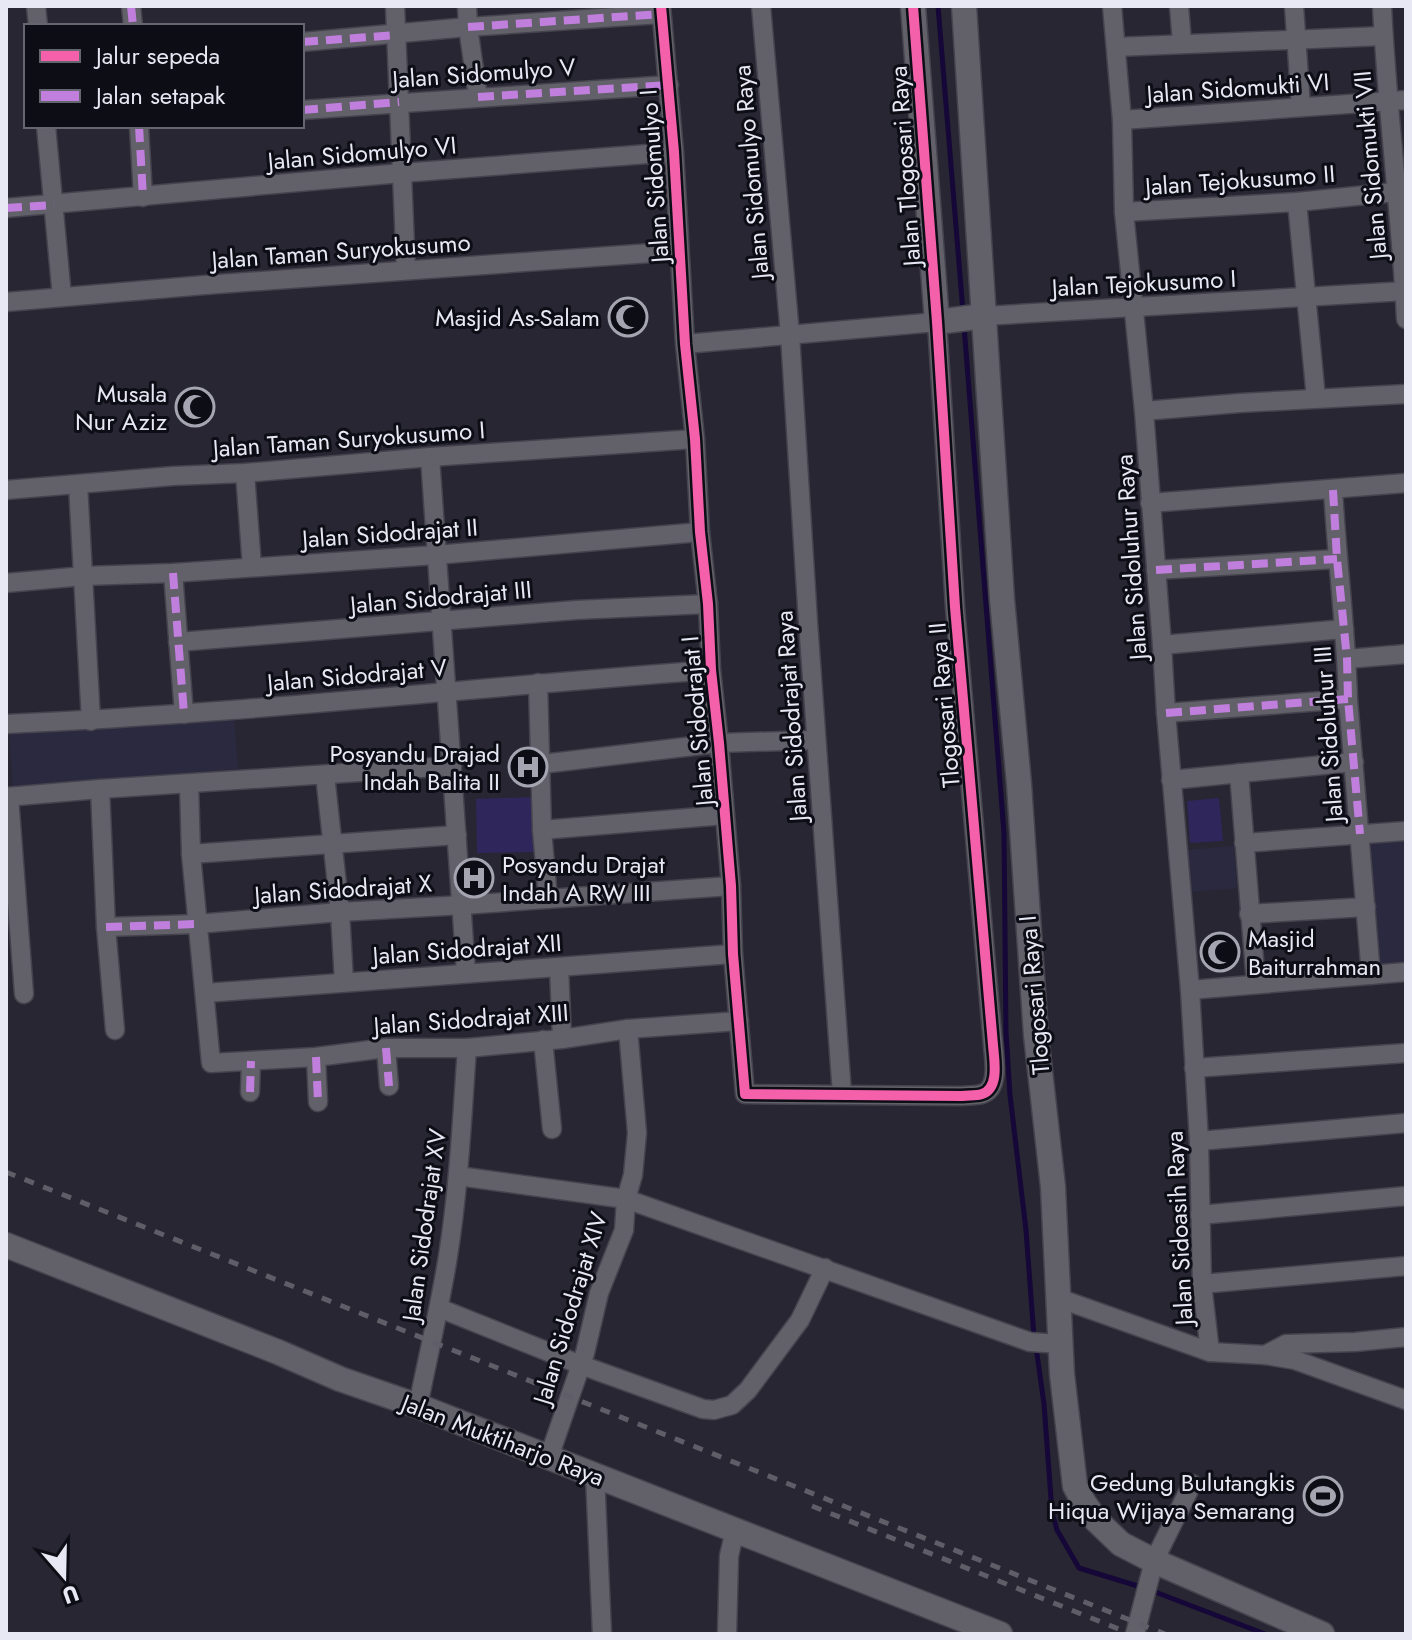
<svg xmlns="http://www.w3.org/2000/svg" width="1412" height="1640" font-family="Jost,sans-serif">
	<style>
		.built { fill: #2b2940 }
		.green { fill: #2f265c }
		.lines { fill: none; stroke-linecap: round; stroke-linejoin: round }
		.stream { stroke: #150738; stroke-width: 5 }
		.minor-casing { stroke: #45434d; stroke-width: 21 }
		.tertiary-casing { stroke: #45434d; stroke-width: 27 }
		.minor { stroke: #62616a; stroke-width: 18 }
		.tertiary { stroke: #62616a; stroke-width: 24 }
		.rail { stroke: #5f5d68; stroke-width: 5; stroke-dasharray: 10 10; stroke-linecap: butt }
		.quiet { stroke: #c07fdc; stroke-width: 8; stroke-dasharray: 16 8; stroke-linecap: butt }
		.cycleway-casing { stroke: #0d0d16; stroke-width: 15 }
		.cycleway { stroke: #f560ab; stroke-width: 10 }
		.labels { text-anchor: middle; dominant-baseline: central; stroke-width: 6; stroke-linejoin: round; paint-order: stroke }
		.street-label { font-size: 24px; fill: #e8e8f5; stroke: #0d0d16 }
		.poi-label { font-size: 24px; fill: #e8e8f5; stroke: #0d0d16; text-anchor: end }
	</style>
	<rect width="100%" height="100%" fill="#282632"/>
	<!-- built -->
	<g class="built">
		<path d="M234,714L238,769L13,786L9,731Z"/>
		<path d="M1406,838V969L1378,972L1367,842Z"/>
		<path d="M1234,846L1237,888L1189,892L1185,850Z"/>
	</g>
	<!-- green -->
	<g class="green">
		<path d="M534,797L535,852L477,853L476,799Z"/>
		<path d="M1219,798L1223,841L1190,843L1187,801Z"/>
	</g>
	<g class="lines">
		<!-- stream -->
		<g class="stream">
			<path d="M938,6L963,312"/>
			<path d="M964,326L1004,833L1006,1032L1010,1095L1026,1230L1034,1337"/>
			<path d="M1036,1347L1044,1404L1052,1512L1057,1530L1079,1568L1141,1587"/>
			<path d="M1150,1590L1265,1634"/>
		</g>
		<defs>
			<g id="minor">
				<path d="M36,6L38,26"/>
				<path d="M131,6L133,26"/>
				<path d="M395,6L406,270"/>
				<path d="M467,6L468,27L478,97"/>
				<path d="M661,6L674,152L685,344L695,439L700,532L708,604L711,670L719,743L731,886L733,954L745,1094L962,1096C968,1095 976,1096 982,1094C1000,1088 994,1059 993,1045L955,607L937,322L685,344"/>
				<path d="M761,6L790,335L808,622L842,1094"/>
				<path d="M1112,6L1122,120L1124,212L1144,411L1162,645L1166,713L1190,990L1199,1141L1202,1284L1210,1352"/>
				<path d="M1179,6L1182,43"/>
				<path d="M1294,6L1301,107"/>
				<path d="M1382,6C1387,111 1401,215 1406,319"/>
				<path d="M302,42L468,27L661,14"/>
				<path d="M1116,47L1383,36"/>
				<path d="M302,110L669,85"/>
				<path d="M1122,120L1406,100"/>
				<path d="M46,126L62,297"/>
				<path d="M139,126L143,197"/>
				<path d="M1297,202L1316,398"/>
				<path d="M6,208L402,173L674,152"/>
				<path d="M1124,212L1297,202L1406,191"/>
				<path d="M6,302L205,285L679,251"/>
				<path d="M984,316L1406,291"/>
				<path d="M1144,411L1240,403L1406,394"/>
				<path d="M430,457L466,972"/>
				<path d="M245,473L252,567"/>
				<path d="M78,484L91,721"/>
				<path d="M6,490L173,476L245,473L430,457L695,439"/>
				<path d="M1333,490C1337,560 1346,629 1348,699L1371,975"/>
				<path d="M1150,503L1406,483"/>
				<path d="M1156,570L1337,559"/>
				<path d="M173,573L184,714"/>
				<path d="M6,583L84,576L173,573L436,555L700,532"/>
				<path d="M178,642L576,610L708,604"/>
				<path d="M1162,645L1344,629"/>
				<path d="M1347,659L1406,654"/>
				<path d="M538,683L542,830L548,899"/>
				<path d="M1166,713L1348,699"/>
				<path d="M6,724C241,714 476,687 711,670"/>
				<path d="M542,764L719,743L816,740"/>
				<path d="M1239,773L1256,984"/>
				<path d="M325,775L340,912L344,982"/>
				<path d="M1171,780L1354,762"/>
				<path d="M189,784L191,854L211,1063L316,1057L386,1048H467L562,1039L628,1029L739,1021"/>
				<path d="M100,789L106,927L115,1030"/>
				<path d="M6,797L100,789L452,766"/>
				<path d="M9,797L24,994"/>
				<path d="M542,830L725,815"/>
				<path d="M1244,843L1406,831"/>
				<path d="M191,854L457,835"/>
				<path d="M1249,914L1366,907"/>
				<path d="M106,927L197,924L340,912L463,905L731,886"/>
				<path d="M559,967L562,1039"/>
				<path d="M1190,990L1406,972"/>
				<path d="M205,993L733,954"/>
				<path d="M543,1040L552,1129"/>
				<path d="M386,1048L389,1086"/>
				<path d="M316,1057L318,1102"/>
				<path d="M1194,1068L1406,1053"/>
				<path d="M250,1092L251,1061"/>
				<path d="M1199,1141L1406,1123"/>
				<path d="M458,1176L626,1199L1030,1342L1060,1344"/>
				<path d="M1200,1215L1406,1196"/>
				<path d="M1202,1284L1406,1266"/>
				<path d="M1058,1298L1210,1352L1265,1355L1295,1360L1406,1400"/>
				<path d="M439,1308L581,1365L703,1409L714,1410L732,1405L748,1390L800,1320L825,1268"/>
				<path d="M1265,1355L1286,1344L1355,1342L1406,1337"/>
				<path d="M418,1406C428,1356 440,1306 448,1256C459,1187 462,1117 467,1048"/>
				<path d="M549,1457L585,1353L599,1293L624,1230L626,1199L633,1175L637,1133L628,1029"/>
				<path d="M595,1475L602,1634"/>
				<path d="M727,1634L729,1556L735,1530"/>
				<path d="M1135,1634L1154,1561L1192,1484"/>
			</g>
			<g id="tertiary">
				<path d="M913,6L937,322L984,316"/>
				<path d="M964,6L1002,599L1019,784L1036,1035L1053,1187L1062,1374L1075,1486L1084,1503L1096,1520L1121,1544L1154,1561L1322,1634"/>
				<path d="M6,1245L278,1352L340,1379L418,1406L1000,1634"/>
			</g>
		</defs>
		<!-- minor casing -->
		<use href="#minor" class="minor-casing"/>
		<!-- tertiary casing -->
		<use href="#tertiary" class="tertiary-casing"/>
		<!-- minor -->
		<use href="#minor" class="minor"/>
		<!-- tertiary -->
		<use href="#tertiary" class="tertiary"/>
		<!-- rail -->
		<g class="rail">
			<path d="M6,1172L1165,1634"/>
			<path d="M812,1506L1131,1634"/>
		</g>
		<!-- quiet -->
		<g class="quiet">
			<path d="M131,6L133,26"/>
			<path d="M468,27L661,14"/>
			<path d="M302,42L397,35"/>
			<path d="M478,97L669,85"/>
			<path d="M302,110L399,102"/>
			<path d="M139,126L143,197"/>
			<path d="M6,208L54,205"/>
			<path d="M1333,490L1337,559L1347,659L1348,699L1360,834"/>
			<path d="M1156,570L1337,559"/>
			<path d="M173,573L184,714"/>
			<path d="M1166,713L1348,699"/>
			<path d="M106,927L197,924"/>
			<path d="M386,1048L389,1086"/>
			<path d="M316,1057L318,1102"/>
			<path d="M250,1092L251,1061"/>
		</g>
		<defs>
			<path id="cycleway" d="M661,6L674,152L685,344L695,439L700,532L708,604L711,670L719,743L731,886L733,954L745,1094L962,1096C968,1095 976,1096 982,1094C1000,1088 994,1059 993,1045L955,607L937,322L913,6"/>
		</defs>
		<!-- cycleway casing -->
		<use href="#cycleway" class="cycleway-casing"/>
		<!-- cycleway -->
		<use href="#cycleway" class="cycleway"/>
	</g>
	<!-- icons -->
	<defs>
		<symbol id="mosque-ring" viewBox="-11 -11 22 22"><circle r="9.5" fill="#0d0d16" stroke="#a5a4b1" stroke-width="1.5"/><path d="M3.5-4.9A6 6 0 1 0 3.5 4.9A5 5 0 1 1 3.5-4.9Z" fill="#a5a4b1"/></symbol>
		<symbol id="hospital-ring" viewBox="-11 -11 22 22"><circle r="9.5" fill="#0d0d16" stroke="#a5a4b1" stroke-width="1.5"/><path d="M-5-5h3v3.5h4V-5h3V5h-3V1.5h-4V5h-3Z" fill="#a5a4b1"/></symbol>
		<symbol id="stadium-ring" viewBox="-11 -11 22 22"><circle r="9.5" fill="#0d0d16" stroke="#a5a4b1" stroke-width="1.5"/><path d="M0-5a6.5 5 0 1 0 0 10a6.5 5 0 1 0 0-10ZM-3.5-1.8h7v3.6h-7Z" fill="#a5a4b1"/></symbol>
	</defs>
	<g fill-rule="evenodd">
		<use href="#mosque-ring" x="606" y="295" width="44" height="44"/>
		<use href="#mosque-ring" x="173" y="385" width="44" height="44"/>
		<use href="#hospital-ring" x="506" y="745" width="44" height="44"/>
		<use href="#hospital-ring" x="452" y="856" width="44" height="44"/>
		<use href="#mosque-ring" x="1198" y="930" width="44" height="44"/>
		<use href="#stadium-ring" x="1301" y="1474" width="44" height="44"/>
	</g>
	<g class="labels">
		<!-- street labels -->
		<g class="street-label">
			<text transform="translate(484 73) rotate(-4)">Jalan Sidomulyo V</text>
			<text transform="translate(1238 88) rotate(-4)">Jalan Sidomukti VI</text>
			<text transform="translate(362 153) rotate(-5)">Jalan Sidomulyo VI</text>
			<text transform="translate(1370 165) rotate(-95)">Jalan Sidomukti VII</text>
			<text transform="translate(905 166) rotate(-94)">Jalan Tlogosari Raya</text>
			<text transform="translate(751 172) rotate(-95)">Jalan Sidomulyo Raya</text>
			<text transform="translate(654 176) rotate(-94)">Jalan Sidomulyo I</text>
			<text transform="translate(1240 180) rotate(-4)">Jalan Tejokusumo II</text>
			<text transform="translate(341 251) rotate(-4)">Jalan Taman Suryokusumo</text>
			<text transform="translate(1144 283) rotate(-3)">Jalan Tejokusumo I</text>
			<text transform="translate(349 439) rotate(-4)">Jalan Taman Suryokusumo I</text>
			<text transform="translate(390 533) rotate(-4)">Jalan Sidodrajat II</text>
			<text transform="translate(1131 557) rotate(-94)">Jalan Sidoluhur Raya</text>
			<text transform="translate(441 597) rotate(-5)">Jalan Sidodrajat III</text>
			<text transform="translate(357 675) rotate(-5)">Jalan Sidodrajat V</text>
			<text transform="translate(944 705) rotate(-95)">Tlogosari Raya II</text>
			<text transform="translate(791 716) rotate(-94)">Jalan Sidodrajat Raya</text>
			<text transform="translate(697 721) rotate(-95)">Jalan Sidodrajat I</text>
			<text transform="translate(1328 734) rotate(-94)">Jalan Sidoluhur III</text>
			<text transform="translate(343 889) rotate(-4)">Jalan Sidodrajat X</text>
			<text transform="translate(467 949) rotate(-4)">Jalan Sidodrajat XII</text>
			<text transform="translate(1034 995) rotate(-95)">Tlogosari Raya I</text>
			<text transform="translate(471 1019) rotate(-4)">Jalan Sidodrajat XIII</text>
			<text transform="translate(424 1225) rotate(-82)">Jalan Sidodrajat XV</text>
			<text transform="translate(1179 1228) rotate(-93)">Jalan Sidoasih Raya</text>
			<text transform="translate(570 1308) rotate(-73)">Jalan Sidodrajat XIV</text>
			<text transform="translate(503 1440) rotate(21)">Jalan Muktiharjo Raya</text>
		</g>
		<!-- poi labels -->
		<g class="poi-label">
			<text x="600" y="317">Masjid As-Salam</text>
			<text x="167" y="393">Musala<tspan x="167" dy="28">Nur Aziz</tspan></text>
			<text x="500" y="753">Posyandu Drajad<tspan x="500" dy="28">Indah Balita II</tspan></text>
			<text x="502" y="864" text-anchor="start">Posyandu Drajat<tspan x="502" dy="28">Indah A RW III</tspan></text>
			<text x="1248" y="938" text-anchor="start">Masjid<tspan x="1248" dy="28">Baiturrahman</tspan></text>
			<text x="1295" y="1482">Gedung Bulutangkis<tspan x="1295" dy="28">Hiqua Wijaya Semarang</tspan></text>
		</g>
	</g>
	<!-- border -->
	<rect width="1412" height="1640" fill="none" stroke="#e8e8f5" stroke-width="16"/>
	<!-- legend -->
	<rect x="24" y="24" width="280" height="104" fill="#0d0d16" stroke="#65656f" stroke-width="2"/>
	<rect x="40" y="50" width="40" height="12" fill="#f560ab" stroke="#65656f" stroke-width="2"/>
	<text x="96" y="64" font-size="24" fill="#e8e8f5">Jalur sepeda</text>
	<rect x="40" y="90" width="40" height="12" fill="#c07fdc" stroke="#65656f" stroke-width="2"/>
	<text x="96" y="104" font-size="24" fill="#e8e8f5">Jalan setapak</text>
	<!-- north arrow -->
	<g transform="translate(64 1576) rotate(160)" stroke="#0d0d16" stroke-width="6" paint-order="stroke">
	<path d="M0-6L14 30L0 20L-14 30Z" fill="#e8e8f5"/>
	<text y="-12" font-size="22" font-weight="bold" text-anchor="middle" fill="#e8e8f5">U</text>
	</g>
</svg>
